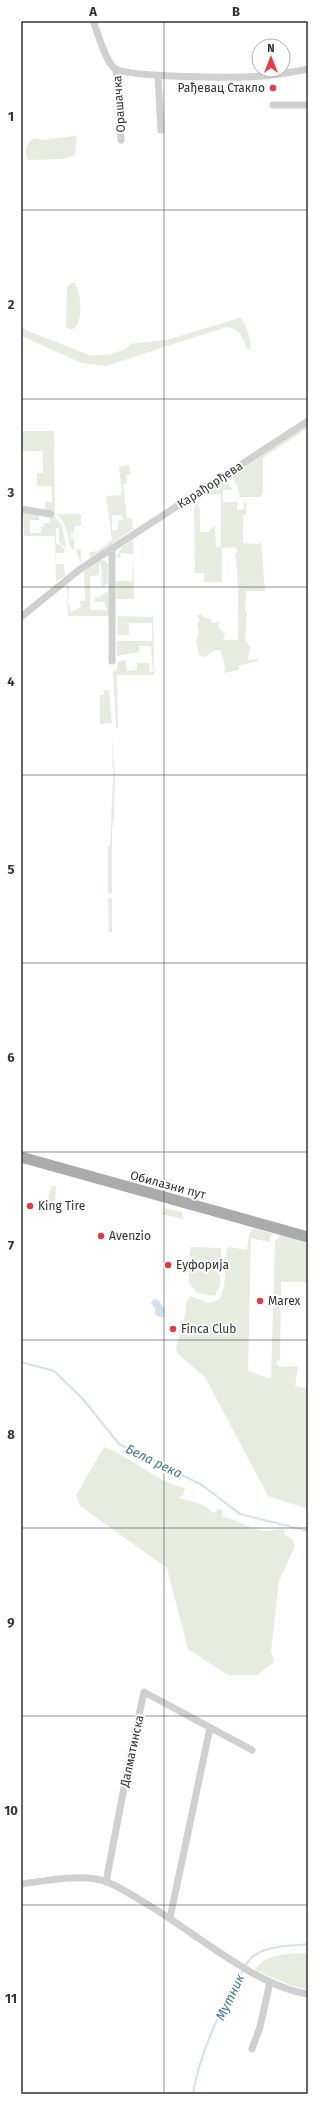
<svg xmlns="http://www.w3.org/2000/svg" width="329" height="2115" font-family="'Fira Sans',sans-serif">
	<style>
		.green { fill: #e6ecdf; fill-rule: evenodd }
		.water { fill: #cfe2ee }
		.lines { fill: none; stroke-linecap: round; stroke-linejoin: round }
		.stream { stroke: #cfe2ee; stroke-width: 2 }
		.street { stroke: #d0d0d0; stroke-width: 7 }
		.primary { stroke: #ababab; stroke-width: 11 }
		.grid { fill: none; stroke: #333; stroke-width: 1; stroke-opacity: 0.55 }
		.poi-dot { fill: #e63946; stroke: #fff; stroke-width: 1.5 }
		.labels { text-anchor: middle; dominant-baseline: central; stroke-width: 4; stroke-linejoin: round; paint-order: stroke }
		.poi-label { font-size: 12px; fill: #333; stroke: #fff; text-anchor: start }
		.street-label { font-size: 12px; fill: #333; stroke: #fff }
		.water-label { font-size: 13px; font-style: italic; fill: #3f7597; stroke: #fff }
		.neatline { fill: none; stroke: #333; stroke-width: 1.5 }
		.grid-label { font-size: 13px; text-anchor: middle; font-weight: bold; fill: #333 }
	</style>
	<rect width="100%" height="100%" fill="#fff"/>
	<!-- green -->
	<g class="green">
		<path d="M73,136L77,137L75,155L63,159L28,160C24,150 26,145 34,138L44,140Z"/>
		<path d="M74,282C81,292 84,319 74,329H69L66,326L67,287Z"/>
		<path d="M239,318L242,319C247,328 250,337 251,347L248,351C243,338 240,328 226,327L106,366L82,363L21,336V326L28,331L89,355H109L125,349L131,344L170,339Z"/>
		<path d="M308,425V428L263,458V493L260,497H240L238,487L231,475Z"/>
		<path d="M21,431H54L55,511L45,510V502H52V486H40L42,481L40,486H37V473H43V451H22Z"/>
		<path d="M129,465L131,474L126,475L127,484H123L127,519L132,518L133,529L89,560L90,552L98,551L112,540L106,496L122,495L119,467ZM112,515H122L123,520L118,521V530H112Z"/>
		<path d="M226,479L233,490H223V502H237V510L244,509V502L247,504L246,515H243V543L259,544L260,542L261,543L265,591H246L245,610L247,613L245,639L250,647L248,660L257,659L258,661L238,666L239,670L225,673L224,661L220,650H216L204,657L199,655L196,640L199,633L197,624L200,621L197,615L201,614L204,618L211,619L212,623L220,622L218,627L225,634L223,640H238C239,629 238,559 235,555L238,551L235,547L222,548V582H204V573H195L194,500H197L200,511V532H208L213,527H215L216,547H221V494H209V490Z"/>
		<path d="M23,512L39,514V520H30V533H41V526H44V524L41,523H50V516L55,517L62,526L67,553H66V548L59,542V528H56V544H59L64,549V553H56V564H64L65,576L56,582L55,536H24Z"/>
		<path d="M55,514H81V564L76,550L81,549V526H74V533H71V539H74V549H72L69,543C69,534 65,520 55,514Z"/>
		<path d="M133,540L134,599H116V581H132L133,554L121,553L120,558L116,557L122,547Z"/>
		<path d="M102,560L106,561L108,565V583L102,587L101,563L99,565V575L90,576V610H107L104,602H95V597L98,598L108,591L110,616H68L67,585L69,586L68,602L71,612L81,607L80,601H85L84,571Z"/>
		<path d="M118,616L153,617L154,675H117L118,728H116L113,671L117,670V662L126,660L127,671L137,670V663H149V672H153L151,646H139V652L117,656V641H152V623H129V635H117Z"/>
		<path d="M104,690H109L112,723L100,724V695H104Z"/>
		<path d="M112,736L115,777L114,816L112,829V893H108V846H110L113,775Z"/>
		<path d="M108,898H112V932H109Z"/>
		<path d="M52,1186H56L55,1204L46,1203Z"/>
		<path d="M164,1208L182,1212L183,1219L161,1214Z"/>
		<path d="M253,1228L271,1233L270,1242L251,1238L248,1371L271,1379L275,1242L281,1234L308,1241V1282H281L280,1361L277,1359L276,1363L279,1367L298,1366L295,1386L308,1389V1509L268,1496L205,1377L177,1353L176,1349L185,1315L186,1303L190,1296L209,1303L220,1299L224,1287L227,1250L229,1247L247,1250L249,1235Z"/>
		<path d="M191,1247L221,1248L220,1285L215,1296L197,1293L189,1283V1256Z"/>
		<path d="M104,1447C131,1457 160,1484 185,1488L183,1495L179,1498L201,1504L214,1513L218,1509L223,1510L222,1517C236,1519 251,1530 265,1531C271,1531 277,1529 284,1529L285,1535L292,1539L295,1546L279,1581L271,1651L274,1662L257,1675H228L188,1649L167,1568L80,1506L76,1495Z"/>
		<path d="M308,1953V1990L290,1985L255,1970C265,1953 290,1954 308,1953Z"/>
	</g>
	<!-- water -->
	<path class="water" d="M154,1299L158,1300L165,1309L164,1317H159L155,1314V1308L151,1303Z"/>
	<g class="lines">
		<!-- stream -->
		<g class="stream">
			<path d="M21,1362L54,1371L82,1398L119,1444L202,1485L240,1514L308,1531"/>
			<path d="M245,1966C257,1944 286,1947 308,1944"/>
			<path d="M193,2094C200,2050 222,2008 243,1970"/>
		</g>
		<!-- street -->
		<g class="street">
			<path d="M93,21C98,33 105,60 114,68C127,78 241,78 263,76C278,75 293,72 308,69"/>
			<path d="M116,69L121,140"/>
			<path d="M158,76L161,130"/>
			<path d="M273,105H308"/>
			<path d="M21,509L51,514"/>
			<path d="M21,617L79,570L308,421"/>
			<path d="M112,661V548"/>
			<path d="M106,1882L130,1756L144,1692L252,1750"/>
			<path d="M21,1884C45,1881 73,1875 96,1879C112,1882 127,1892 140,1900C189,1927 253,1986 308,1994"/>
			<path d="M170,1918L210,1728"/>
			<path d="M252,2049L260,2027L270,1982"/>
		</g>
		<!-- primary -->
		<path class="primary" d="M21,1157L308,1237"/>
	</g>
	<!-- grid -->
	<path class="grid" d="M164,21V2094M21,210H308M21,399H308M21,587H308M21,775H308M21,963H308M21,1152H308M21,1340H308M21,1528H308M21,1716H308M21,1905H308"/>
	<!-- markers -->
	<g class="poi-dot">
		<circle cx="273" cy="88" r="4"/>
		<circle cx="30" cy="1206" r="4"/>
		<circle cx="101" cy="1236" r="4"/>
		<circle cx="168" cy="1265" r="4"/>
		<circle cx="260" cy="1301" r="4"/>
		<circle cx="173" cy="1329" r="4"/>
	</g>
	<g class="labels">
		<!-- poi labels -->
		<g class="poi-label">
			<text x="265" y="88" text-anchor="end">Рађевац Стакло</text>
			<text x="38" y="1206">King Tire</text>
			<text x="109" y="1236">Avenzio</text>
			<text x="176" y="1265">Еуфорија</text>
			<text x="268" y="1301">Marex</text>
			<text x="181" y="1329">Finca Club</text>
		</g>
		<!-- street labels -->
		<g class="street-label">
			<text transform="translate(119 104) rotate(-94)">Орашачка</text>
			<text transform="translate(210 485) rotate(-33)">Карађорђева</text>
			<text transform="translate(168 1185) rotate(15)">Обилазни пут</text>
			<text transform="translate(132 1751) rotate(-78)">Далматинска</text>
		</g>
		<!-- water labels -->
		<g class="water-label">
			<text transform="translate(154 1461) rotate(26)">Бела река</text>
			<text transform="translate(230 1997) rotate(-64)">Мутник</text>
		</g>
	</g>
	<!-- border -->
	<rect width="329" height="2115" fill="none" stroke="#ffffff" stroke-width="44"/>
	<!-- north arrow -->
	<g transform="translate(271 58)"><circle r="19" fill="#ffffff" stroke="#adadad"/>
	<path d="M0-3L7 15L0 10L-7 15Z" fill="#e63946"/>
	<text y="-6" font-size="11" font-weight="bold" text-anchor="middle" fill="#333333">N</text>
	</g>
	<rect x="22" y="22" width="285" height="2071" class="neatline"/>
	<g class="grid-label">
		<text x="93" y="16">A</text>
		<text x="236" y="16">B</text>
		<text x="11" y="121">1</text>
		<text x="11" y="309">2</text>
		<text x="11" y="497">3</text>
		<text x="11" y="686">4</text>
		<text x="11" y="874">5</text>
		<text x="11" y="1062">6</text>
		<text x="11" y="1250">7</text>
		<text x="11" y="1439">8</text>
		<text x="11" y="1627">9</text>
		<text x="11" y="1815">10</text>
		<text x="11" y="2003">11</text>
	</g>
</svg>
